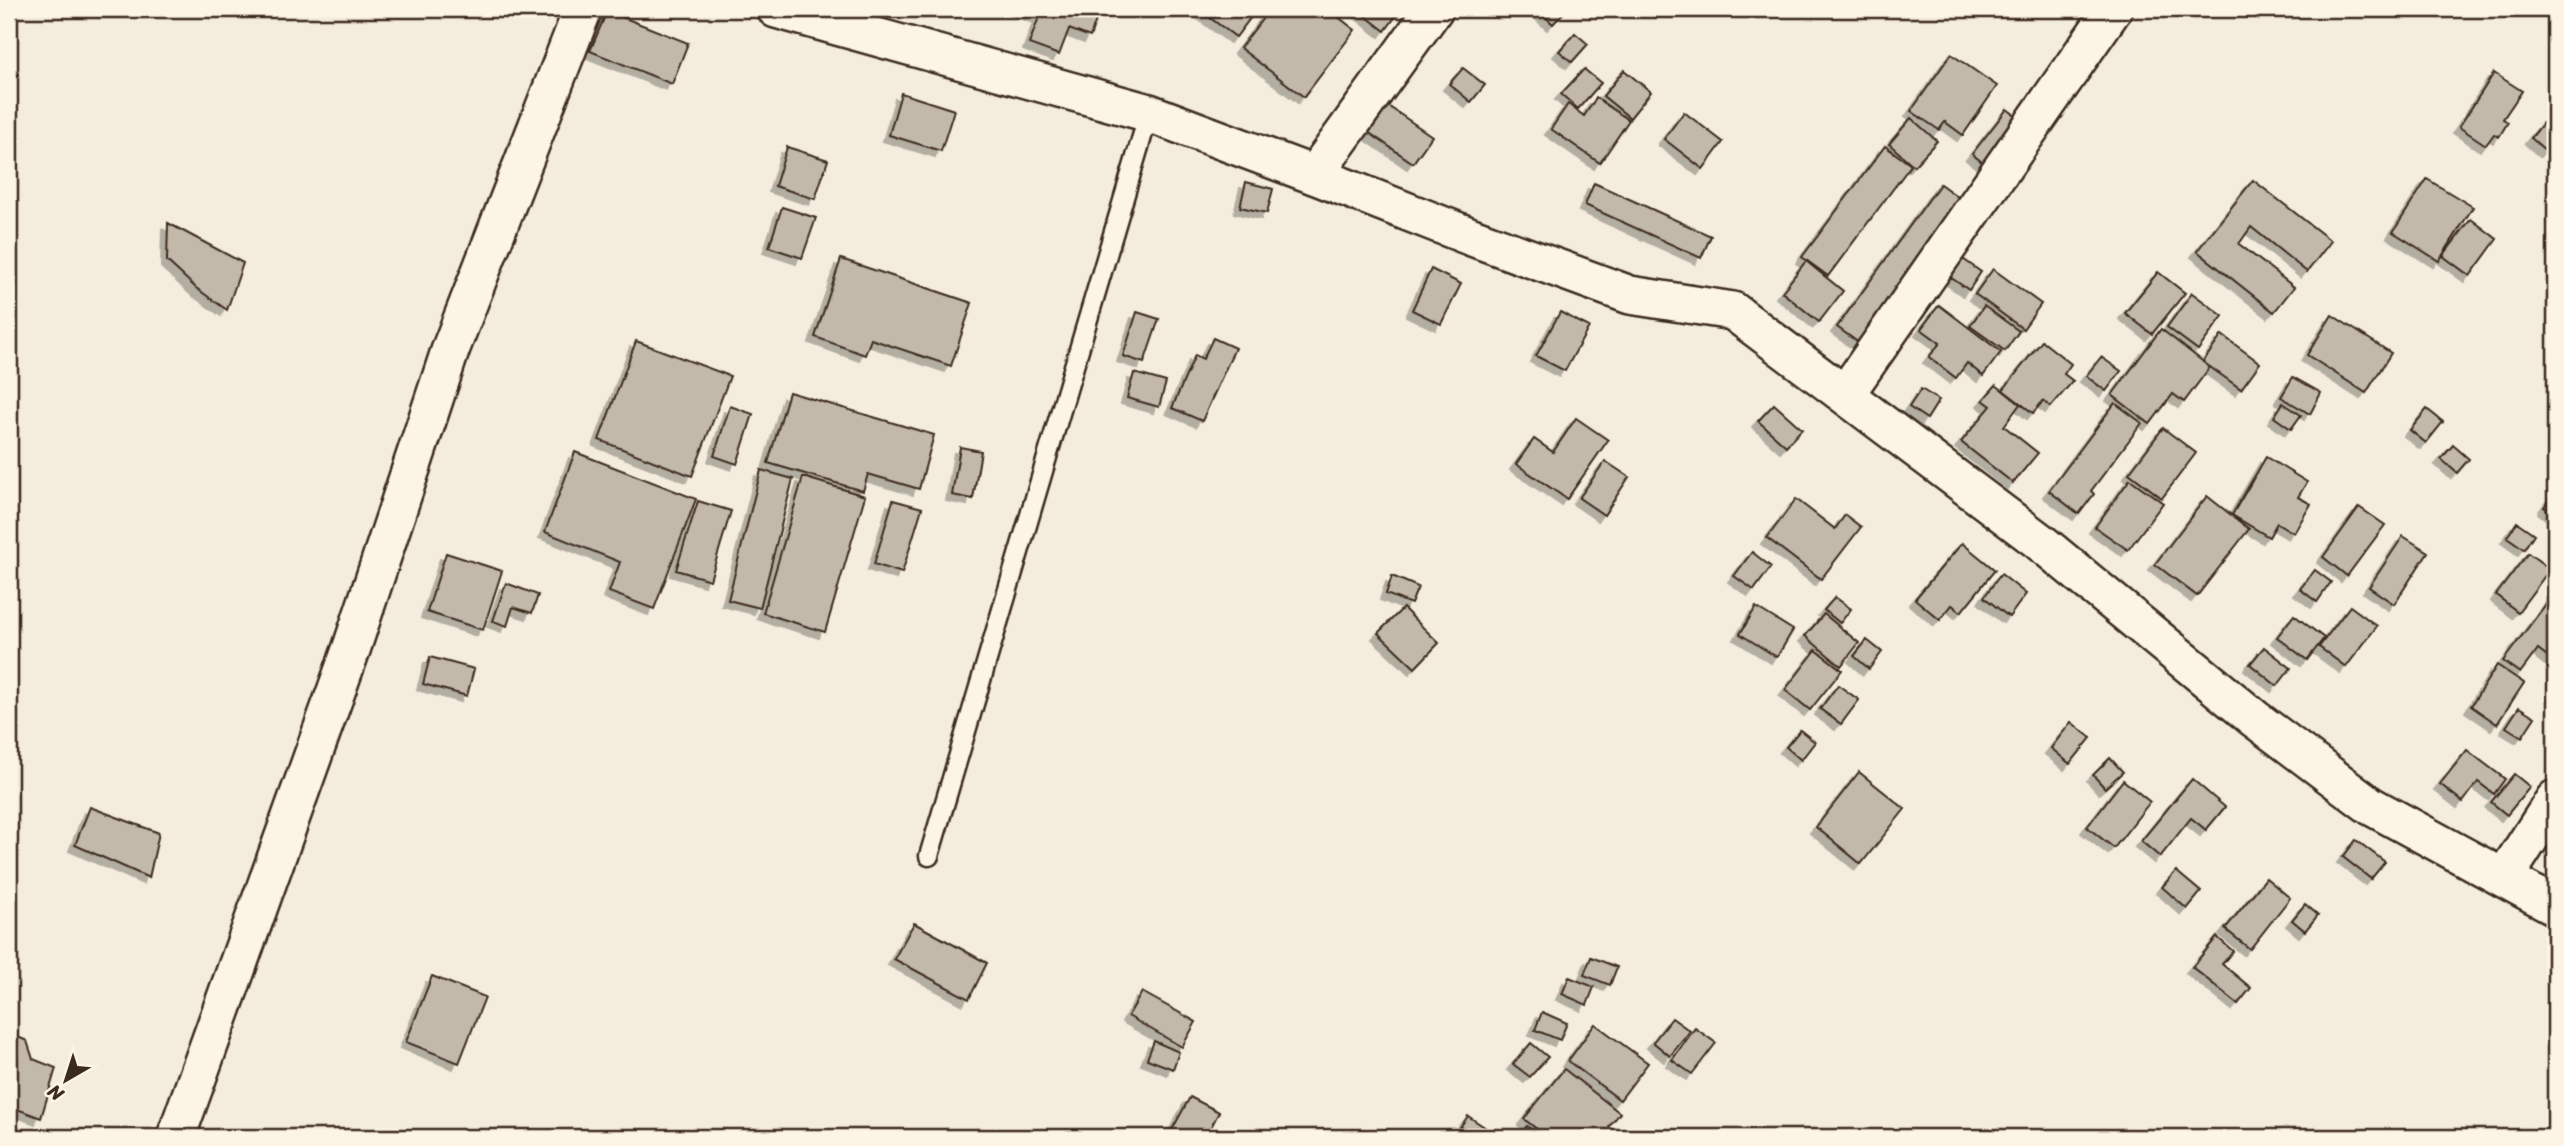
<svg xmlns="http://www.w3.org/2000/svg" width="2564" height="1146" font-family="Sriracha,sans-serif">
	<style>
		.building { fill: #c3b9aa; stroke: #3b2a1e; stroke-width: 2; filter: url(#shadow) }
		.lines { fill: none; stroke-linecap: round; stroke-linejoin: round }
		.service-casing { stroke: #3b2a1e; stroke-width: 23 }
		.minor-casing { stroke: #3b2a1e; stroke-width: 42 }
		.service { stroke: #fcf5e5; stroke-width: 18 }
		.minor { stroke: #fcf5e5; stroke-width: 37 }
	</style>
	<defs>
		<filter id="shadow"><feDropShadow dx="-6" dy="6" stdDeviation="0" flood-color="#0004"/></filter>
	</defs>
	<rect width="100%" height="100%" fill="#f4eddd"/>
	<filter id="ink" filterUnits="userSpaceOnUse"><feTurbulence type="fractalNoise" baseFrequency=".0143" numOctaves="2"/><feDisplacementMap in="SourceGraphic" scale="14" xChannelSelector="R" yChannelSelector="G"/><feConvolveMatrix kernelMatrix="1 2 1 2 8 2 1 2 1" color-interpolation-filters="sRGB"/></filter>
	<g filter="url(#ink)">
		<!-- building -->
		<g class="building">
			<path d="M1017,9H1100L1090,37L1069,29L1059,55L1029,44L1039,17Z"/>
			<path d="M1198,9H1257L1236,37Z"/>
			<path d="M1270,9H1328L1355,30L1304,97L1240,48Z"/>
			<path d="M1361,9H1401L1385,31L1359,11Z"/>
			<path d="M1537,9H1567L1553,24Z"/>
			<path d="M607,11L688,43L672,84L590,51Z"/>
			<path d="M1575,33L1588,44L1572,62L1559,51Z"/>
			<path d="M1951,54L1997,86L1963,135L1945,122L1939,130L1911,111Z"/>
			<path d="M1463,68L1485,85L1471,102L1449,84Z"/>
			<path d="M1584,69L1601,83L1578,109L1561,94Z"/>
			<path d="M1624,70L1651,92L1630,118L1603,96Z"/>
			<path d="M2494,73L2522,91L2503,119L2508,122L2499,137L2494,134L2486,145L2459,127Z"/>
			<path d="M901,93L954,110L941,151L889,135Z"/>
			<path d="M1596,98L1629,120L1600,163L1551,129L1568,104L1584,116Z"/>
			<path d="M1379,100L1432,136L1413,163L1361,127Z"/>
			<path d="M2007,109L2026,123L1991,169L1972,154Z"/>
			<path d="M1684,112L1723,142L1703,169L1664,139Z"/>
			<path d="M2548,117L2555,123V139L2546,151L2531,138Z"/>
			<path d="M1911,118L1937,141L1914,166L1889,144Z"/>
			<path d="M1885,146L1911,165L1828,276L1802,257Z"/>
			<path d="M787,147L828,160L815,199L775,186Z"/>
			<path d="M2427,179L2473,207L2439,261L2393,232Z"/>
			<path d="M2253,180L2331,241L2307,272L2251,227L2239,244L2294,287L2274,312L2197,251Z"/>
			<path d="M1246,182L1273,189L1267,213L1240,207Z"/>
			<path d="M1594,183L1711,236L1701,258L1585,205Z"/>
			<path d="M1940,184L1962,200L1859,343L1837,327Z"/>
			<path d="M782,207L816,218L802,258L769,247Z"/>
			<path d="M2471,219L2497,239L2470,276L2443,256Z"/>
			<path d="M168,223L243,263L227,310L196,288L167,261Z"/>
			<path d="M841,259L972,303L951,366L871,339L865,355L815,337Z"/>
			<path d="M1963,259L1981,272L1969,290L1950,277Z"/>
			<path d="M1806,261L1843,291L1819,322L1782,292Z"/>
			<path d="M1431,269L1461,284L1441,324L1412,310Z"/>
			<path d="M1993,269L2041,304L2023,329L1975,294Z"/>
			<path d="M2158,272L2185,293L2152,334L2125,313Z"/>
			<path d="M2192,293L2223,316L2198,350L2167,327Z"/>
			<path d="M1939,305L2001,352L1983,376L1967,363L1956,378L1929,357L1940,343L1921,329Z"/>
			<path d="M1984,306L2019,331L2005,351L1970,326Z"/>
			<path d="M1137,312L1159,319L1144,363L1123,356Z"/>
			<path d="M1560,312L1589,327L1565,371L1536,356Z"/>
			<path d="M2332,315L2391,353L2366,393L2307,355Z"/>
			<path d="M2161,329L2210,367L2184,402L2173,394L2150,424L2112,395Z"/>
			<path d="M2222,335L2260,363L2241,389L2203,362Z"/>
			<path d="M1213,338L1235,348L1202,421L1172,408L1195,355L1203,359Z"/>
			<path d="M636,341L730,376L692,476L599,440Z"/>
			<path d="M2042,341L2071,364L2064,374L2073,381L2051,407L2043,401L2033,413L2003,390Z"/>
			<path d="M2101,357L2121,371L2106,391L2086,376Z"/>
			<path d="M1134,373L1166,382L1159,407L1127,398Z"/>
			<path d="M2293,377L2321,393L2310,414L2281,397Z"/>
			<path d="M1996,385L2020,404L2004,426L2038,453L2013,483L1961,442L1991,406L1983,400Z"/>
			<path d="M1921,389L1939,400L1927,419L1909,407Z"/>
			<path d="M789,392L934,435L919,489L868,474L863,491L768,463Z"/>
			<path d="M2115,403L2142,423L2091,491L2094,494L2079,514L2049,491Z"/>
			<path d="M2283,403L2301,415L2291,429L2274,417Z"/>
			<path d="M1774,404L1802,429L1786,446L1758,421Z"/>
			<path d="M730,406L753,414L737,464L714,456Z"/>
			<path d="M2427,409L2443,422L2426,443L2410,430Z"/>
			<path d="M1576,418L1608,440L1567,499L1516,464L1534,439L1553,452Z"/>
			<path d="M2163,428L2196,453L2162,498L2129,473Z"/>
			<path d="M2453,445L2469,459L2457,473L2441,459Z"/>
			<path d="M960,447L981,451L973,499L952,495Z"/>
			<path d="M575,452L696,499L654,609L609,592L620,562L545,532Z"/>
			<path d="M2266,457L2307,482L2298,497L2311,504L2294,533L2277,523L2269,537L2232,515Z"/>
			<path d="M1605,461L1629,477L1604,515L1579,498Z"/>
			<path d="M761,470L793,479L760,608L728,600Z"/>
			<path d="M803,477L865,496L825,632L763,613Z"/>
			<path d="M2130,479L2163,503L2128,550L2095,527Z"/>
			<path d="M2554,493L2555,494V516L2544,507Z"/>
			<path d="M2207,496L2249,529L2197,596L2155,564Z"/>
			<path d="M1796,499L1835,529L1845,515L1861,527L1821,579L1767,538Z"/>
			<path d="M893,500L922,508L902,573L874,564Z"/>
			<path d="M698,501L731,511L710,580L676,570Z"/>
			<path d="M2359,507L2385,525L2347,576L2323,557Z"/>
			<path d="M2517,522L2534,534L2524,549L2507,537Z"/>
			<path d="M2403,536L2428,552L2394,604L2369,587Z"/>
			<path d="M1962,543L1995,570L1961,612L1952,605L1940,620L1915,599Z"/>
			<path d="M1752,552L1771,567L1754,590L1734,576Z"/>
			<path d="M446,553L502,571L483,630L427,612Z"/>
			<path d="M2528,553L2550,569L2518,612L2496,595Z"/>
			<path d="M2315,570L2331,582L2317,602L2300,589Z"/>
			<path d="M2001,574L2026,594L2009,617L1984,597Z"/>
			<path d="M1392,576L1418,587L1411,604L1386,594Z"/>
			<path d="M506,583L538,595L532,613L513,607L507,626L493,621Z"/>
			<path d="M2555,592V662L2538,649L2520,673L2503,661Z"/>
			<path d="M1835,597L1851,609L1840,623L1824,610Z"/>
			<path d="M2350,606L2377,626L2346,667L2319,647Z"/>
			<path d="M1756,607L1793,630L1777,657L1740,634Z"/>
			<path d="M1403,608L1439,643L1415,668L1378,633Z"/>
			<path d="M1824,614L1859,643L1841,666L1805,636Z"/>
			<path d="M2294,615L2324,638L2307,660L2277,637Z"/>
			<path d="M1867,640L1882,652L1869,669L1854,656Z"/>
			<path d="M2264,647L2291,668L2277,686L2250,664Z"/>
			<path d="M1816,650L1842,670L1810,710L1785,690Z"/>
			<path d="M430,657L474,669L467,696L423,684Z"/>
			<path d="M2497,665L2524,683L2497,724L2471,706Z"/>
			<path d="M1838,685L1859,700L1841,724L1820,709Z"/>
			<path d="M2519,707L2535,717L2522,737L2506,727Z"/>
			<path d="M2071,722L2091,738L2070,764L2051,748Z"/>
			<path d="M1800,730L1815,742L1801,760L1786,747Z"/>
			<path d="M2467,750L2505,779L2494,794L2478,782L2463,802L2440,784Z"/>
			<path d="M2110,758L2123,772L2105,788L2093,775Z"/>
			<path d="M1859,772L1905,809L1861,864L1816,827Z"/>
			<path d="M2514,774L2530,787L2507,815L2491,802Z"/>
			<path d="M2192,779L2225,807L2206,830L2191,818L2160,857L2141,841Z"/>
			<path d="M2123,780L2150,802L2114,848L2087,827Z"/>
			<path d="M90,807L159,833L149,878L75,845Z"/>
			<path d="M2356,840L2385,862L2371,879L2343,857Z"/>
			<path d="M2176,871L2201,892L2187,909L2162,887Z"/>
			<path d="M2266,878L2290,898L2250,949L2225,929Z"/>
			<path d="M2305,904L2318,915L2305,931L2292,920Z"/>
			<path d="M914,923L987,963L969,999L894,959Z"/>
			<path d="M2217,937L2233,951L2222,964L2251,988L2238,1004L2192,967Z"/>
			<path d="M1591,957L1617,967L1610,985L1584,975Z"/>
			<path d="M432,976L485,997L459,1063L406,1042Z"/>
			<path d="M1569,977L1594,987L1587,1005L1562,994Z"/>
			<path d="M1142,992L1196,1022L1182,1047L1128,1016Z"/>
			<path d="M1542,1012L1567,1023L1560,1040L1535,1030Z"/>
			<path d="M1672,1018L1690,1031L1670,1056L1653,1042Z"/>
			<path d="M1595,1024L1648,1063L1620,1100L1568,1061Z"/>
			<path d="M1695,1028L1716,1043L1692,1074L1672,1060Z"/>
			<path d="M9,1033L27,1041L33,1059L56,1068L41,1118L9,1106Z"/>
			<path d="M1154,1041L1179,1052L1173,1069L1147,1059Z"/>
			<path d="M1531,1043L1548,1057L1530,1077L1513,1064Z"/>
			<path d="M1564,1069L1620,1113L1609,1127L1622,1137H1547L1524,1119Z"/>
			<path d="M1190,1097L1219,1112L1206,1137H1168Z"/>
			<path d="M1468,1116L1489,1130L1484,1137H1453Z"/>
			<path d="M1527,1126L1540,1137H1518Z"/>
		</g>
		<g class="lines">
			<defs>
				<path id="service" d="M929,856L1149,113"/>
				<g id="minor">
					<path d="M776,9L1149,113L1314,175L1472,237L1630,295L1733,311L2039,541L2255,719L2371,806L2555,906"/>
					<path d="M1314,175L1434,9"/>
					<path d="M1846,393L2113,9"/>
					<path d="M2504,878L2555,799"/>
					<path d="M176,1137L352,647L451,348L583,9"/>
				</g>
			</defs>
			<!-- service casing -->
			<use href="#service" class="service-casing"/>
			<!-- minor casing -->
			<use href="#minor" class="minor-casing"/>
			<!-- service -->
			<use href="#service" class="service"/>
			<!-- minor -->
			<use href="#minor" class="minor"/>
		</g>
	</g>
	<!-- margin -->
	<rect width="2564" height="1146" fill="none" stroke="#fcf5e5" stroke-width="35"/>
	<rect x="18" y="18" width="2529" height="1111" fill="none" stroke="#3b2a1e" stroke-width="2.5" filter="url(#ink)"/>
	<!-- north arrow -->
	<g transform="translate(66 1080) rotate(219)" stroke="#fcf5e5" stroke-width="5" paint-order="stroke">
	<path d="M0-5L12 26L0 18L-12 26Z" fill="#3b2a1e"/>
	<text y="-10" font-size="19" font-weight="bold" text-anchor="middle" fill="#3b2a1e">N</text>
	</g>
</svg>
